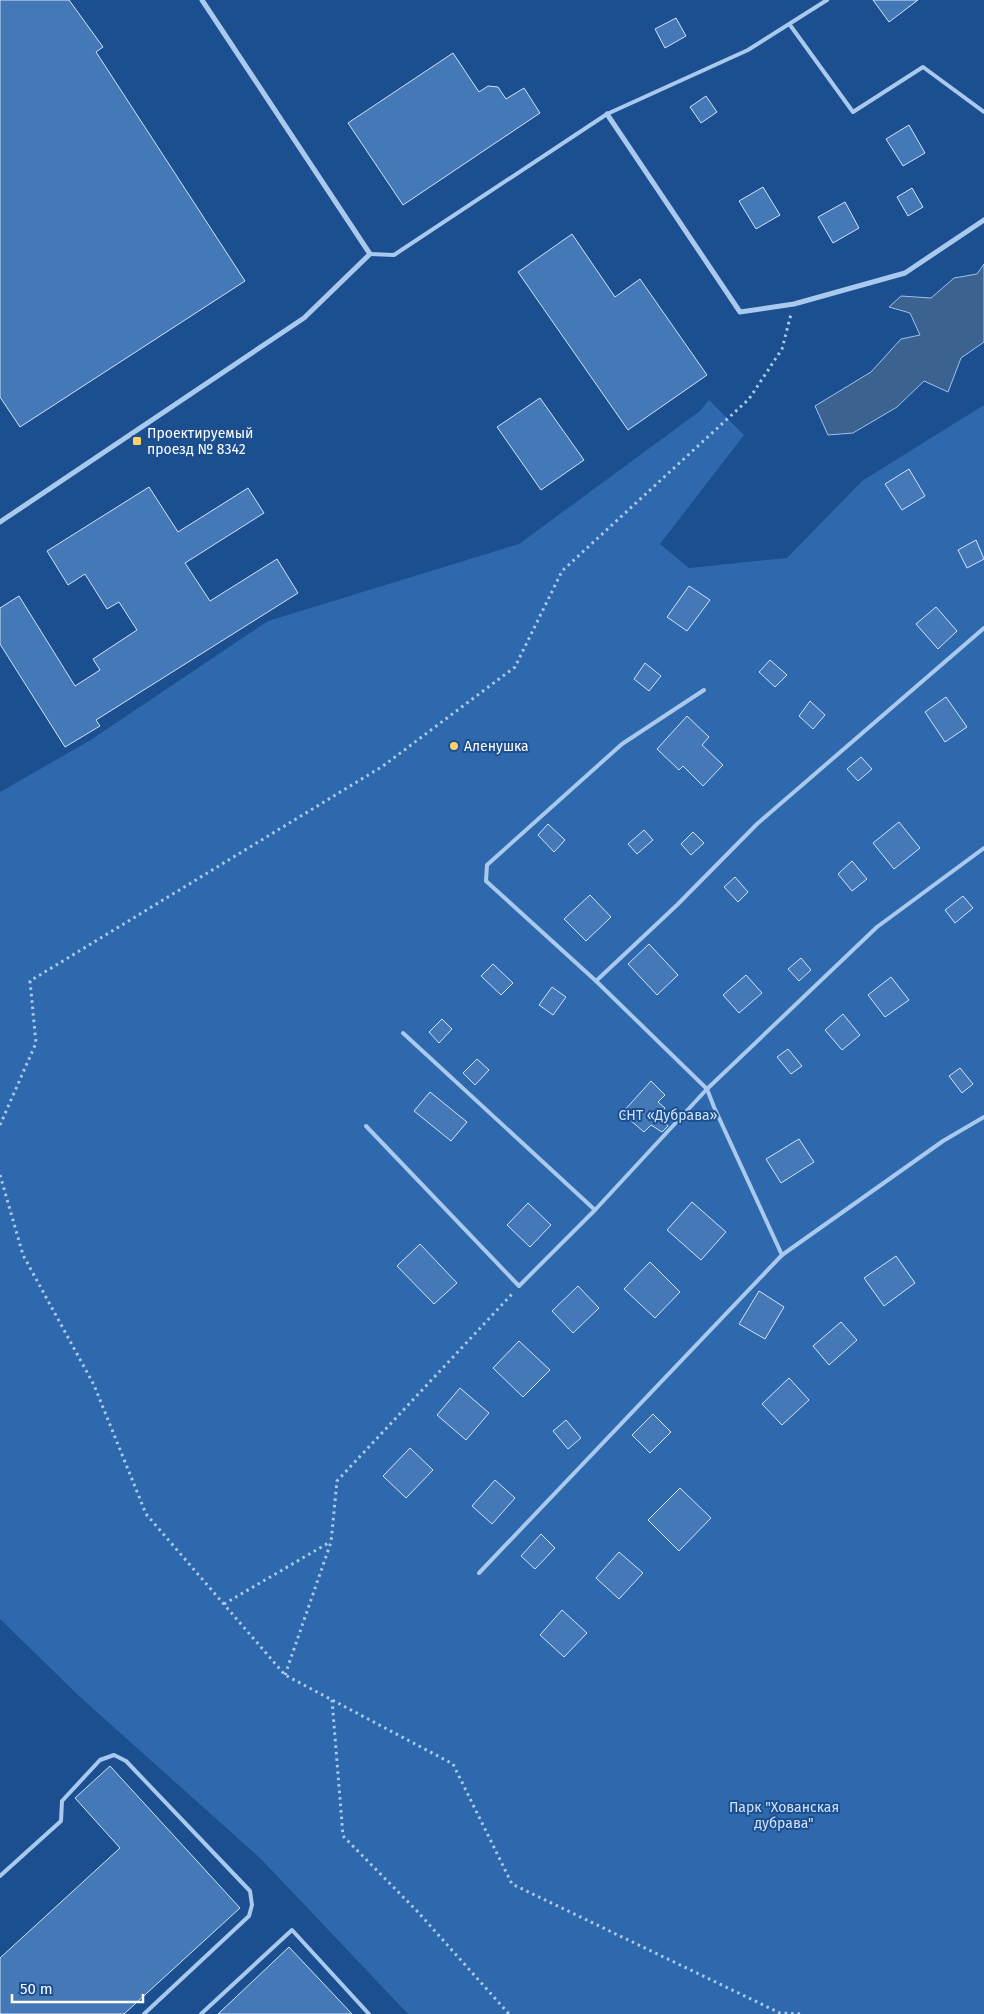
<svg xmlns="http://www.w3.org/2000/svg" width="984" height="2014" font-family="'Fira Sans',sans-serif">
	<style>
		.green { fill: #2e69ad }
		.water { fill: #3c6290; stroke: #9cc4f0 }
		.building { fill: #4478b7; stroke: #cfe3fa }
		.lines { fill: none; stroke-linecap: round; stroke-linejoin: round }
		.path { stroke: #a9c9ee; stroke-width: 3; stroke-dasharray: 2.5 4; stroke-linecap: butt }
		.service { stroke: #a9c9ee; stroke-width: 4 }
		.minor { stroke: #a9c9ee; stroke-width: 5 }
		.poi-dot { fill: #ffd166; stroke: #1b4f8f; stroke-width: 2 }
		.labels { text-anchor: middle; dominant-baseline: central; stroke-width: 4; stroke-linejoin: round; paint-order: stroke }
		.poi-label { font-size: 14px; fill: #fff; stroke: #1b4f8f; text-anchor: start }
		.park-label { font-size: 14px; fill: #cfe3fa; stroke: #1b4f8f }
	</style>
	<rect width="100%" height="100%" fill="#1b4f8f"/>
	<!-- green -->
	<path class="green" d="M709,400L744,435L660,544L689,568L787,558L862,481L984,405V2014H408L261,1859L79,1696L0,1619V792L89,741L268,621L519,544L700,411Z"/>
	<!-- water -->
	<path class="water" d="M984,264V342L961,358L948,392L924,381L897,407L853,433L828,435L815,406L871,372L901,339L920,335L910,313L889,307L901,296L931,298L954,278L977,274Z"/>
	<!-- building -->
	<g class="building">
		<path d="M0,0H69L103,47L96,52L245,281L20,427L0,397Z"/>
		<path d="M873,0H918L889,22Z"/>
		<path d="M676,18L686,36L665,48L655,29Z"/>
		<path d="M453,53L479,92L488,86L498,87L506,99L524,88L540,113L403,205L348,123Z"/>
		<path d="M706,96L717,112L701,123L690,107Z"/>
		<path d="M909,125L925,153L903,166L886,139Z"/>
		<path d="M763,187L780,215L756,229L739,201Z"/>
		<path d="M912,188L923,207L908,216L897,197Z"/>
		<path d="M845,202L859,228L833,243L818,217Z"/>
		<path d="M572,234L615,297L640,279L707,375L628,430L518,272Z"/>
		<path d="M540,398L584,460L541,490L497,427Z"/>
		<path d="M909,469L925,496L902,510L885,484Z"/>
		<path d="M149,487L178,532L248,488L264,513L185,563L210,601L277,559L298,593L96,720L100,726L65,747L0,644V608L19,596L75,686L100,670L93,659L137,630L119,602L107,609L85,574L68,585L47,551Z"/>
		<path d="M976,540L984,559L967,568L958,550Z"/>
		<path d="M689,586L710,600L687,631L667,617Z"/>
		<path d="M936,607L957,631L938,649L916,624Z"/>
		<path d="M770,660L787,675L775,687L759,672Z"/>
		<path d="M645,663L661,676L649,691L634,679Z"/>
		<path d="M946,697L967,727L945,742L925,712Z"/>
		<path d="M810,701L825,715L813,729L799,716Z"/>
		<path d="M687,716L709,737L702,745L723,765L703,786L683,766L679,770L657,749Z"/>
		<path d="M861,757L872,769L858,781L847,769Z"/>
		<path d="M899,822L920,848L894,869L873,843Z"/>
		<path d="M548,824L565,840L554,852L538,835Z"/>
		<path d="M644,830L653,840L637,854L628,844Z"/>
		<path d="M693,832L704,843L691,855L681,844Z"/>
		<path d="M852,861L867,879L852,891L838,874Z"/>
		<path d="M735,877L748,892L738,902L724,887Z"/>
		<path d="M590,895L611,917L586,941L564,919Z"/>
		<path d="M963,896L973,908L955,923L945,910Z"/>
		<path d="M649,944L678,975L657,995L628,964Z"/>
		<path d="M801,958L811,970L799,981L788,969Z"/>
		<path d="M493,964L513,983L501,995L481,976Z"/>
		<path d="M746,975L762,993L739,1013L723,995Z"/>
		<path d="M891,977L909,1000L885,1017L868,995Z"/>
		<path d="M552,987L566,997L553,1015L539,1005Z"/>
		<path d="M843,1014L860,1035L842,1050L825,1030Z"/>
		<path d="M442,1019L452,1029L439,1043L429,1032Z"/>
		<path d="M788,1049L802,1066L791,1074L777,1057Z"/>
		<path d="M477,1059L489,1070L475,1085L463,1073Z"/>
		<path d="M960,1068L973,1084L962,1093L949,1076Z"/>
		<path d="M651,1081L665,1095L658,1102L665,1108L659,1115L668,1126L662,1132L651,1125L644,1132L622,1113Z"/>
		<path d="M430,1092L467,1122L451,1141L414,1111Z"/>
		<path d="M799,1139L814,1162L781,1183L766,1159Z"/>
		<path d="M692,1202L726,1232L701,1260L667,1230Z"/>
		<path d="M528,1203L551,1225L530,1247L507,1225Z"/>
		<path d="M420,1244L457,1283L434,1304L397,1266Z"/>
		<path d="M896,1256L915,1283L884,1306L864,1278Z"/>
		<path d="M650,1262L680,1292L655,1318L624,1289Z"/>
		<path d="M578,1286L599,1308L573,1333L552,1311Z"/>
		<path d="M759,1291L784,1307L765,1339L739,1324Z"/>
		<path d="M841,1322L857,1340L829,1365L813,1346Z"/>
		<path d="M519,1341L550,1370L523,1397L493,1368Z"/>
		<path d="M789,1378L809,1400L782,1425L762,1404Z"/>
		<path d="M460,1388L489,1413L466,1440L437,1415Z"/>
		<path d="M653,1414L671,1432L650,1453L632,1435Z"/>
		<path d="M566,1420L581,1438L568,1449L553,1431Z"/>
		<path d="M410,1448L433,1470L406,1498L383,1476Z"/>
		<path d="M495,1480L515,1498L492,1524L472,1506Z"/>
		<path d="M680,1488L711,1518L679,1551L648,1520Z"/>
		<path d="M541,1534L555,1548L535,1569L521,1556Z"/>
		<path d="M619,1552L643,1573L619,1599L596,1578Z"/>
		<path d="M562,1610L587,1633L564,1657L540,1635Z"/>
		<path d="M110,1766L240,1908L124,2014H0V1958L120,1848L75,1798Z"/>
		<path d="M289,1947L352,2014H218Z"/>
	</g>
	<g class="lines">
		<!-- path -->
		<g class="path">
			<path d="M0,1125L36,1043L30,981L383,766L515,667L562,571L749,399L782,349L791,314"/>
			<path d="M0,1175L23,1255L94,1385L146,1514L285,1675L453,1764L512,1884L780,2013L801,2014"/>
			<path d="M224,1604L330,1542"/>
			<path d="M285,1675L331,1542L337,1481L512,1294"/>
			<path d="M332,1700L343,1836L417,1911L509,2014"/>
		</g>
		<!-- service -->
		<g class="service">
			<path d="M790,25L853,112L923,67L984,112"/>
			<path d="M370,254L394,255L607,114L748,50L827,0"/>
			<path d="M596,981L677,905L757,824L984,628"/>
			<path d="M403,1033L595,1210"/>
			<path d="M366,1126L519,1286L595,1210L707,1089L877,927L984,848"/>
			<path d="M782,1255L943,1141L984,1117"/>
			<path d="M479,1573L782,1255L714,1107L707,1089L596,981L486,881L487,865L622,744L704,690"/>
			<path d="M0,1876L61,1821L62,1801L100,1760L114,1755L126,1761L250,1891L252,1905L249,1916L144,2014"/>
			<path d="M201,2014L292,1930L369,2014"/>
		</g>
		<!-- minor -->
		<g class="minor">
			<path d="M607,114L740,312L794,304L905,273L984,220"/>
			<path d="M0,522L304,318L370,254L202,0"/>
		</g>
	</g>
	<!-- markers -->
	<g class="poi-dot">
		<rect x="132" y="436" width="10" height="10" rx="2.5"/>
		<circle cx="454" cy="746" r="5"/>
	</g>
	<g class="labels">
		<!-- poi labels -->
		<g class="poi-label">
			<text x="147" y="433">Проектируемый<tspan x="147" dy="16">проезд № 8342</tspan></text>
			<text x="464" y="746">Аленушка</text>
		</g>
		<!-- park labels -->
		<g class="park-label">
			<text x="668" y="1115">СНТ «Дубрава»</text>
			<text x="784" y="1807">Парк "Хованская<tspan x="784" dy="16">дубрава"</tspan></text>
		</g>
	</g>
	<!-- scale -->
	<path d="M12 1994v8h131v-8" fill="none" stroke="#ffffff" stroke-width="2.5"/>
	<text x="20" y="1994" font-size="15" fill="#ffffff" stroke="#1b4f8f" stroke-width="4" paint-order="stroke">50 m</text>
</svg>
